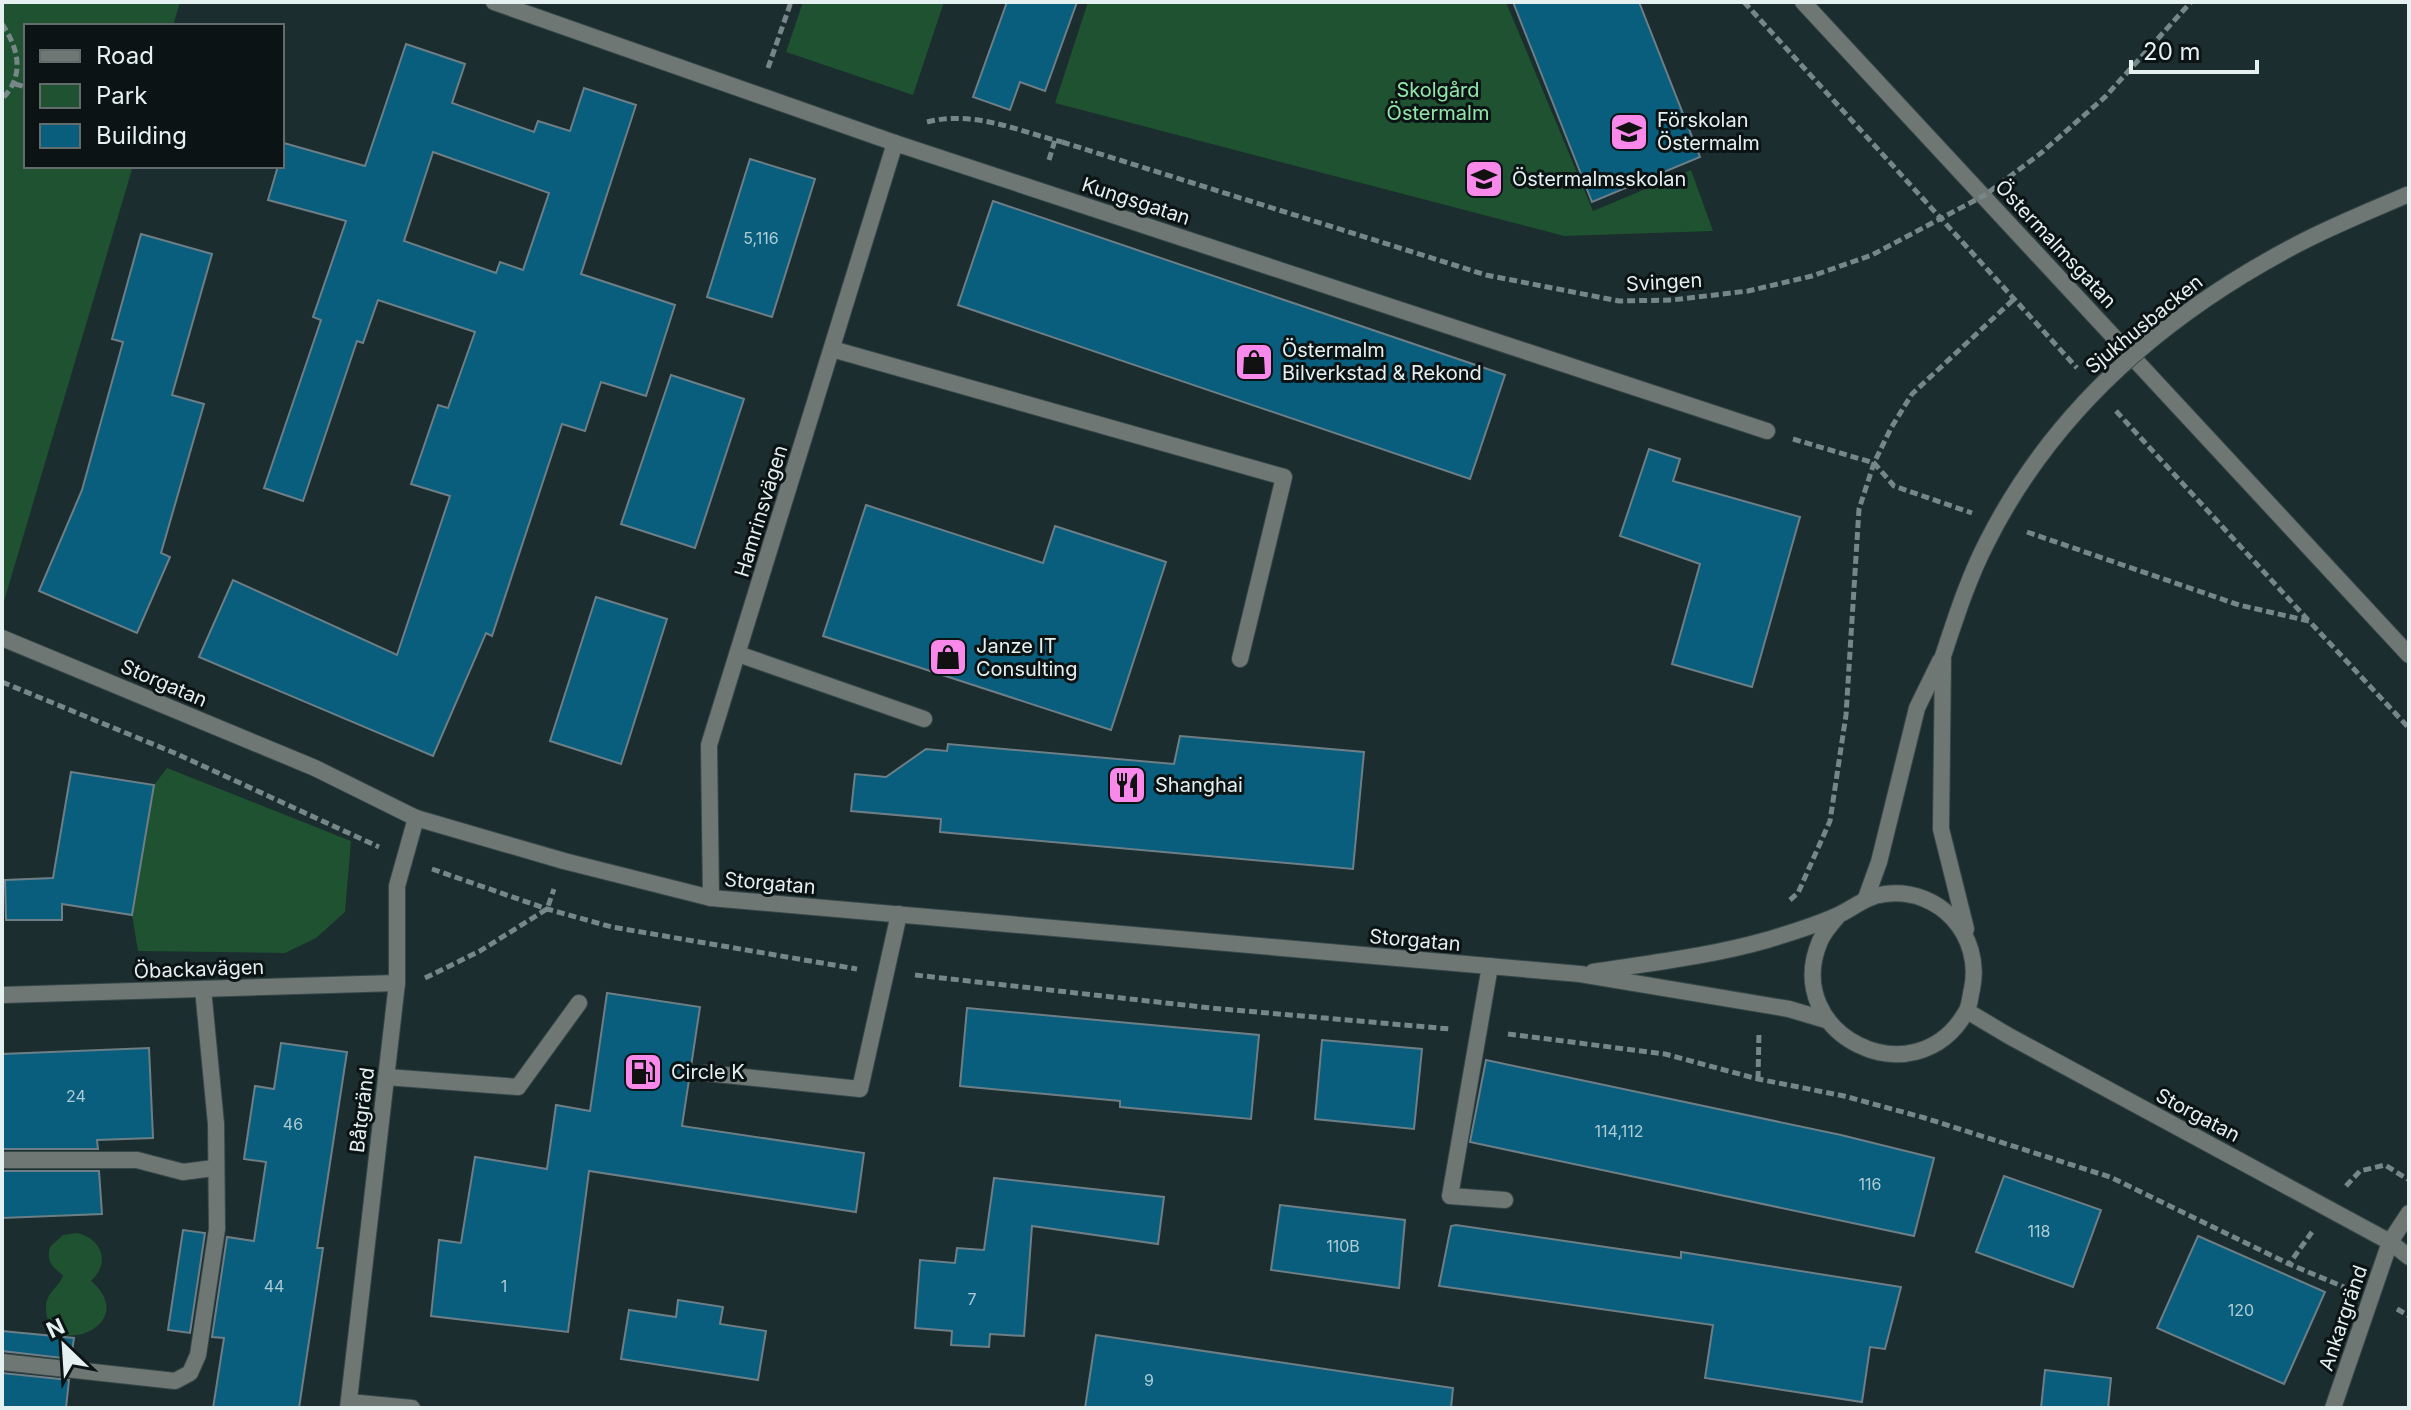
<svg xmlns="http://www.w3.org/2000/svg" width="2411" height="1410" font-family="Inter,sans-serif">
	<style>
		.green { fill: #1e5230 }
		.building { fill: #085e7c; stroke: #6d7e87; stroke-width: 2; fill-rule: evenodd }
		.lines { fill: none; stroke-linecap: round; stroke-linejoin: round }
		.service-casing { stroke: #374849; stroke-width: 18 }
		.minor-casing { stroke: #374849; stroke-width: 18 }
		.tertiary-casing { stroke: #374849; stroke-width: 18 }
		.path { stroke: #778687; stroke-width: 5; stroke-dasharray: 8 4; stroke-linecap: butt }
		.service { stroke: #6f7775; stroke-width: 16 }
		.minor { stroke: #6f7775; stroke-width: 16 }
		.tertiary { stroke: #6f7775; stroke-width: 16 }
		.tertiary-bridge-casing { stroke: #374849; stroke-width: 18; stroke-linecap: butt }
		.path-bridge { stroke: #778687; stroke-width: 5; stroke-dasharray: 8 4; stroke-linecap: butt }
		.tertiary-bridge { stroke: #6f7775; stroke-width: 16 }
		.labels { text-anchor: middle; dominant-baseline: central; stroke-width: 6; stroke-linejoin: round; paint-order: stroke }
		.number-label { font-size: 16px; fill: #aeccd4 }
		.park-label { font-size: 20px; fill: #93e6aa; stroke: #0c1314 }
		.poi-label { font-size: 20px; fill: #e5f0f1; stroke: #0c1314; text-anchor: start }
		.street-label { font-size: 20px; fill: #e5f0f1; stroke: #0c1314 }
	</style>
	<rect width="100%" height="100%" fill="#1b2d2e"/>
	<!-- green -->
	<g class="green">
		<path d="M2,2H180L173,26H26V166H133L2,608Z"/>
		<path d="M803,2H944L913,95L786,52Z"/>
		<path d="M1088,2H1506L1593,211L1691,170L1713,231L1564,236L1055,103Z"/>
		<path d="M167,768L351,841L345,912L316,938L285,953L138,951L132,915L154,785Z"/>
		<path d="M77,1233C102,1239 111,1262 91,1281C144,1326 44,1364 46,1306C47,1291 60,1287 63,1275C52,1268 46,1260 50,1247L63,1235Z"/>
	</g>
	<!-- building -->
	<g class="building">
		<path d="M1007,2H1077L1045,91L1020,82L1010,110L973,97Z"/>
		<path d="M1513,2H1639L1700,157L1592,202Z"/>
		<path d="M406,44L465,64L452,103L534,132L538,121L570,131L584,88L636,105L581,274L675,305L646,396L601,382L585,431L562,424L492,636L486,633L433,756L199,657L233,580L397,655L450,496L411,484L438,405L448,408L475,332L378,300L363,343L357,341L303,501L264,488L321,320L313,317L346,221L268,200L278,166H282L284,143L365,166ZM433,152L549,193L523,270L500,262L496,273L404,241Z"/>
		<path d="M750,159L815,179L772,317L707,297Z"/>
		<path d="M993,201L1505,375L1470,479L958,305Z"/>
		<path d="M141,234L212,254L172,395L204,404L161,553L170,557L137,633L39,591L82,490L123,342L112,339Z"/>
		<path d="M671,375L744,399L695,548L621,524Z"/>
		<path d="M1649,449L1680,459L1673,481L1800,517L1752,687L1672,664L1700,564L1620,536Z"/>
		<path d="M866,505L1043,563L1055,526L1166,562L1111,730L823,636Z"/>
		<path d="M596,597L667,619L621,764L550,741Z"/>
		<path d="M1180,736L1364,752L1353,869L940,832L941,819L851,811L855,774L886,777L926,749L947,751L948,744L1174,764Z"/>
		<path d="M71,772L154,785L132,915L62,904V920H6L5,880L53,878Z"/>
		<path d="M607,993L700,1007L682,1126L864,1153L856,1212L589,1171L568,1332L431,1316L439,1240L461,1243L475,1157L547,1169L556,1105L590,1111Z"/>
		<path d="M967,1008L1259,1035L1251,1119L1120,1107V1101L960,1086Z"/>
		<path d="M1322,1040L1422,1049L1414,1129L1315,1119Z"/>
		<path d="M281,1043L347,1052L317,1248H323L299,1408H213L224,1338L212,1337L227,1237L254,1241L266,1162L244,1159L255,1086L274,1089Z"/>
		<path d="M149,1048L153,1138L97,1140L98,1149H2V1054Z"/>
		<path d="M1486,1060L1841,1135L1934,1158L1914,1236L1470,1142Z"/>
		<path d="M2,1171H99L102,1214L2,1218Z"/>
		<path d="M2004,1176L2101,1210L2073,1287L1976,1252Z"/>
		<path d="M994,1178L1164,1197L1158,1244L1032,1226L1024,1336L990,1334L989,1347L951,1345L952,1331L915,1328L920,1260L955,1263L957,1248L984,1250Z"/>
		<path d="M1280,1205L1405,1220L1399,1288L1271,1270Z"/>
		<path d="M1456,1225L1681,1258V1252L1901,1287L1885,1349L1870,1347L1862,1402L1705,1378L1713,1325L1439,1286L1451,1226Z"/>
		<path d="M183,1230L205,1233L190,1333L168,1330Z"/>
		<path d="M2198,1236L2325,1292L2284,1384L2157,1328Z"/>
		<path d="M678,1300L723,1307L720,1324L766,1331L758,1380L621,1359L629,1310L676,1317Z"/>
		<path d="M2,1331L74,1338L71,1359L2,1351Z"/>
		<path d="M1096,1335L1453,1388L1451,1408H1085Z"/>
		<path d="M2045,1370L2111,1378L2108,1408H2041Z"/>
		<path d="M2,1373L69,1380L66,1408H2Z"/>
	</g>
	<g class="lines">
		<defs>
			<g id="service">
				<path d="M832,349L1284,477L1240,659"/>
				<path d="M738,654L924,719"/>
				<path d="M1490,966L1450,1196L1505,1200"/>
				<path d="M706,1073L860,1089L899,914"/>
				<path d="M386,1077L518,1087L579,1003"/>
			</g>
			<g id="minor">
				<path d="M494,2L895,143L1767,431"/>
				<path d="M1803,2L2409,655"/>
				<path d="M711,898L709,745L895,143"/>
				<path d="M2,995L397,983"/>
				<path d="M1967,1011L2009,1036L2390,1242L2409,1257"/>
				<path d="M2,1160H137L183,1172L214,1168"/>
				<path d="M2,1362L175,1381L190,1373L198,1355L217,1229L216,1124L203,989"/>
				<path d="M349,1402L412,1408"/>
				<path d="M348,1408L397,983V886L416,818"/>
				<path d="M2333,1408L2390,1242L2409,1213"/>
			</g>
			<g id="tertiary">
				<path d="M2,638L315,768L416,818L564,861L711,898L1580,974L1789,1009L1826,1020"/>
				<path d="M1943,656L1941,829L1966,929"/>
				<path d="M1866,898L1879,862L1917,708L1940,661"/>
				<path d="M1593,972C1651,963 1711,956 1767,940C1790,933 1814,926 1836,916C1853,909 1865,896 1885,894C1940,887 1983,936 1972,989C1970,996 1970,1006 1966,1012C1915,1101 1780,1035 1820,941C1824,932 1832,923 1838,916"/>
			</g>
		</defs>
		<!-- service casing -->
		<use href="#service" class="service-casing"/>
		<!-- minor casing -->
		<use href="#minor" class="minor-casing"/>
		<!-- tertiary casing -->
		<use href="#tertiary" class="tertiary-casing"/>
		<!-- path -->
		<g class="path">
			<path d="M1744,2L2077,368"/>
			<path d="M2,24C19,49 25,76 2,99"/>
			<path d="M768,68L791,2"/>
			<path d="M15,84L26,87"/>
			<path d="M927,122C974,110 1018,131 1062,142"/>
			<path d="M1049,160L1055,140"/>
			<path d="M2116,411L2309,621"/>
			<path d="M1793,439L1874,463L1894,486L1972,513"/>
			<path d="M2027,532L2239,605L2309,621L2409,728"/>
			<path d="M2,682L177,754L379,847"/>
			<path d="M432,869L547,909L612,927L857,969"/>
			<path d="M1790,900L1798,893L1830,821L1846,715L1859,509L1874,463L1891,428L1912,394L2014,299"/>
			<path d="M915,975L1211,1008L1450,1029"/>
			<path d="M425,978L480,951L547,909L554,889"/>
			<path d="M1508,1034L1665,1054L1758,1079L1844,1096L1925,1118L2110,1177L2289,1264"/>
			<path d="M1758,1079L1759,1032"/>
			<path d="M2346,1186L2360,1171L2385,1165L2409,1180"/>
			<path d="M2312,1232L2289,1264L2344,1287"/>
			<path d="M2397,1309L2409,1316"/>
		</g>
		<!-- service -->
		<use href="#service" class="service"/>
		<!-- minor -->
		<use href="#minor" class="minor"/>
		<!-- tertiary -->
		<use href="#tertiary" class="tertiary"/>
		<defs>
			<path id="tertiary-bridge" d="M1943,656C1956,617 1968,579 1987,542C2055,407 2166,313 2298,244C2334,225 2372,210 2409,194"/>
		</defs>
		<!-- tertiary-bridge casing -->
		<use href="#tertiary-bridge" class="tertiary-bridge-casing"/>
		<!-- path-bridge -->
		<path class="path-bridge" d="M1062,142L1486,275L1619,301L1672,300L1748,291L1812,276L1872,255L1985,195L2041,153L2105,97L2191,2"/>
		<!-- tertiary-bridge -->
		<use href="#tertiary-bridge" class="tertiary-bridge"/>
	</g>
	<!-- icons -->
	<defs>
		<symbol id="school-square" viewBox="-11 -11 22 22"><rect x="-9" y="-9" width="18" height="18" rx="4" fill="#f888ea" stroke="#0c1314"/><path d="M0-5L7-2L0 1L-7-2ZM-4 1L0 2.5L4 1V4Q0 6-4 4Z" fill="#111"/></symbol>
		<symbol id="shop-square" viewBox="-11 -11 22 22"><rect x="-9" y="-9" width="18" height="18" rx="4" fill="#f888ea" stroke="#0c1314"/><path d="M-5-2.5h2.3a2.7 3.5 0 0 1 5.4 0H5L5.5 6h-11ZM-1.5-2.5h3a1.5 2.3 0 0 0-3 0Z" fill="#111"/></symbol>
		<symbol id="restaurant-square" viewBox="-11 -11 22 22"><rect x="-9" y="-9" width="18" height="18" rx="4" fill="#f888ea" stroke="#0c1314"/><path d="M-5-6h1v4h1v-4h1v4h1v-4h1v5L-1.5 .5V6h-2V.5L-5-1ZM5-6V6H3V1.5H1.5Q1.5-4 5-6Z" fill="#111"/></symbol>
		<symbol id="fuel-square" viewBox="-11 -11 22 22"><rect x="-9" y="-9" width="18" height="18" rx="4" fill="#f888ea" stroke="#0c1314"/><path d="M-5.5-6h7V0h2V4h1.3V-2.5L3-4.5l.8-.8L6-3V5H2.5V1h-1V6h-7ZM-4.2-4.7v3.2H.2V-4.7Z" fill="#111"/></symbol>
	</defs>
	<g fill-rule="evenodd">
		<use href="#school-square" x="1607" y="110" width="44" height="44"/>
		<use href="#school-square" x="1462" y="157" width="44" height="44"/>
		<use href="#shop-square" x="1232" y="340" width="44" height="44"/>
		<use href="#shop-square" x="926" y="635" width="44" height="44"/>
		<use href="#restaurant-square" x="1105" y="763" width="44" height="44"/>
		<use href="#fuel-square" x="621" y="1050" width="44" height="44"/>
	</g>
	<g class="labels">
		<!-- number labels -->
		<g class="number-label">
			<text x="761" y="238">5,116</text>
			<text x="76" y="1096">24</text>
			<text x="293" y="1124">46</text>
			<text x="1619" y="1131">114,112</text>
			<text x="1870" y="1184">116</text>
			<text x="2039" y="1231">118</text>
			<text x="1343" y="1246">110B</text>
			<text x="274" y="1286">44</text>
			<text x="504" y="1286">1</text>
			<text x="972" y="1299">7</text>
			<text x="2241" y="1310">120</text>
			<text x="1149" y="1380">9</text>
		</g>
		<!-- park labels -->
		<g class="park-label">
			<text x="1438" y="90">Skolgård<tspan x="1438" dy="23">Östermalm</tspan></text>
		</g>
		<!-- poi labels -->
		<g class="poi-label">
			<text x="1657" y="120">Förskolan<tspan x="1657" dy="23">Östermalm</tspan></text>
			<text x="1512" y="179">Östermalmsskolan</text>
			<text x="1282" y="350">Östermalm<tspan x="1282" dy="23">Bilverkstad &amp; Rekond</tspan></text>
			<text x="976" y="646">Janze IT<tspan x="976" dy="23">Consulting</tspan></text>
			<text x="1155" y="785">Shanghai</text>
			<text x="671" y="1072">Circle K</text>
		</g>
		<!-- street labels -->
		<g class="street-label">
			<text transform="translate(1136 201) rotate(18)">Kungsgatan</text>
			<text transform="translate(2056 244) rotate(47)">Östermalmsgatan</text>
			<text transform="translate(1664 282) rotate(-3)">Svingen</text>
			<text transform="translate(2144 324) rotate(-39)">Sjukhusbacken</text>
			<text transform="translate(761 511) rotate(-73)">Hamrinsvägen</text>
			<text transform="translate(164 683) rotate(23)">Storgatan</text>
			<text transform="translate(770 883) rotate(5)">Storgatan</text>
			<text transform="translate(1415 940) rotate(5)">Storgatan</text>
			<text transform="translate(199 969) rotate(-2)">Öbackavägen</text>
			<text transform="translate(362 1110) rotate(-83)">Båtgränd</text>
			<text transform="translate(2198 1115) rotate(28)">Storgatan</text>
			<text transform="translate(2343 1318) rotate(-71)">Ankargränd</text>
		</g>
	</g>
	<!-- border -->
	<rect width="2411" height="1410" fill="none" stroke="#e5f0f1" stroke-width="8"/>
	<!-- legend -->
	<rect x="24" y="24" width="260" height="144" fill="#0c1314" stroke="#636b6c" stroke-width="2"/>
	<rect x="40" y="50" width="40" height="12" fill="#6f7775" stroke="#636b6c" stroke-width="2"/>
	<text x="96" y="64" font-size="24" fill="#e5f0f1">Road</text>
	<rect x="40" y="84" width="40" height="24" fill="#1e5230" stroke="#636b6c" stroke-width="2"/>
	<text x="96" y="104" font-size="24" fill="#e5f0f1">Park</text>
	<rect x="40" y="124" width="40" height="24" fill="#085e7c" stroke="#636b6c" stroke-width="2"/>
	<text x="96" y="144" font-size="24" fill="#e5f0f1">Building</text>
	<!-- north arrow -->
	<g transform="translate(64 1346) rotate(335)" stroke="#0c1314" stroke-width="6" paint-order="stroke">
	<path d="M0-6L14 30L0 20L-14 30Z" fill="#e5f0f1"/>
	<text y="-12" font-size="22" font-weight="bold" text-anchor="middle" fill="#e5f0f1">N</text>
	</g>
	<!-- scale -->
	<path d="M2131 60v12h126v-12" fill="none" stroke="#e5f0f1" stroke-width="4"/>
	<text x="2143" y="60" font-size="24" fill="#e5f0f1" stroke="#0c1314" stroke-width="6" paint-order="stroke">20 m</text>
</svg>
